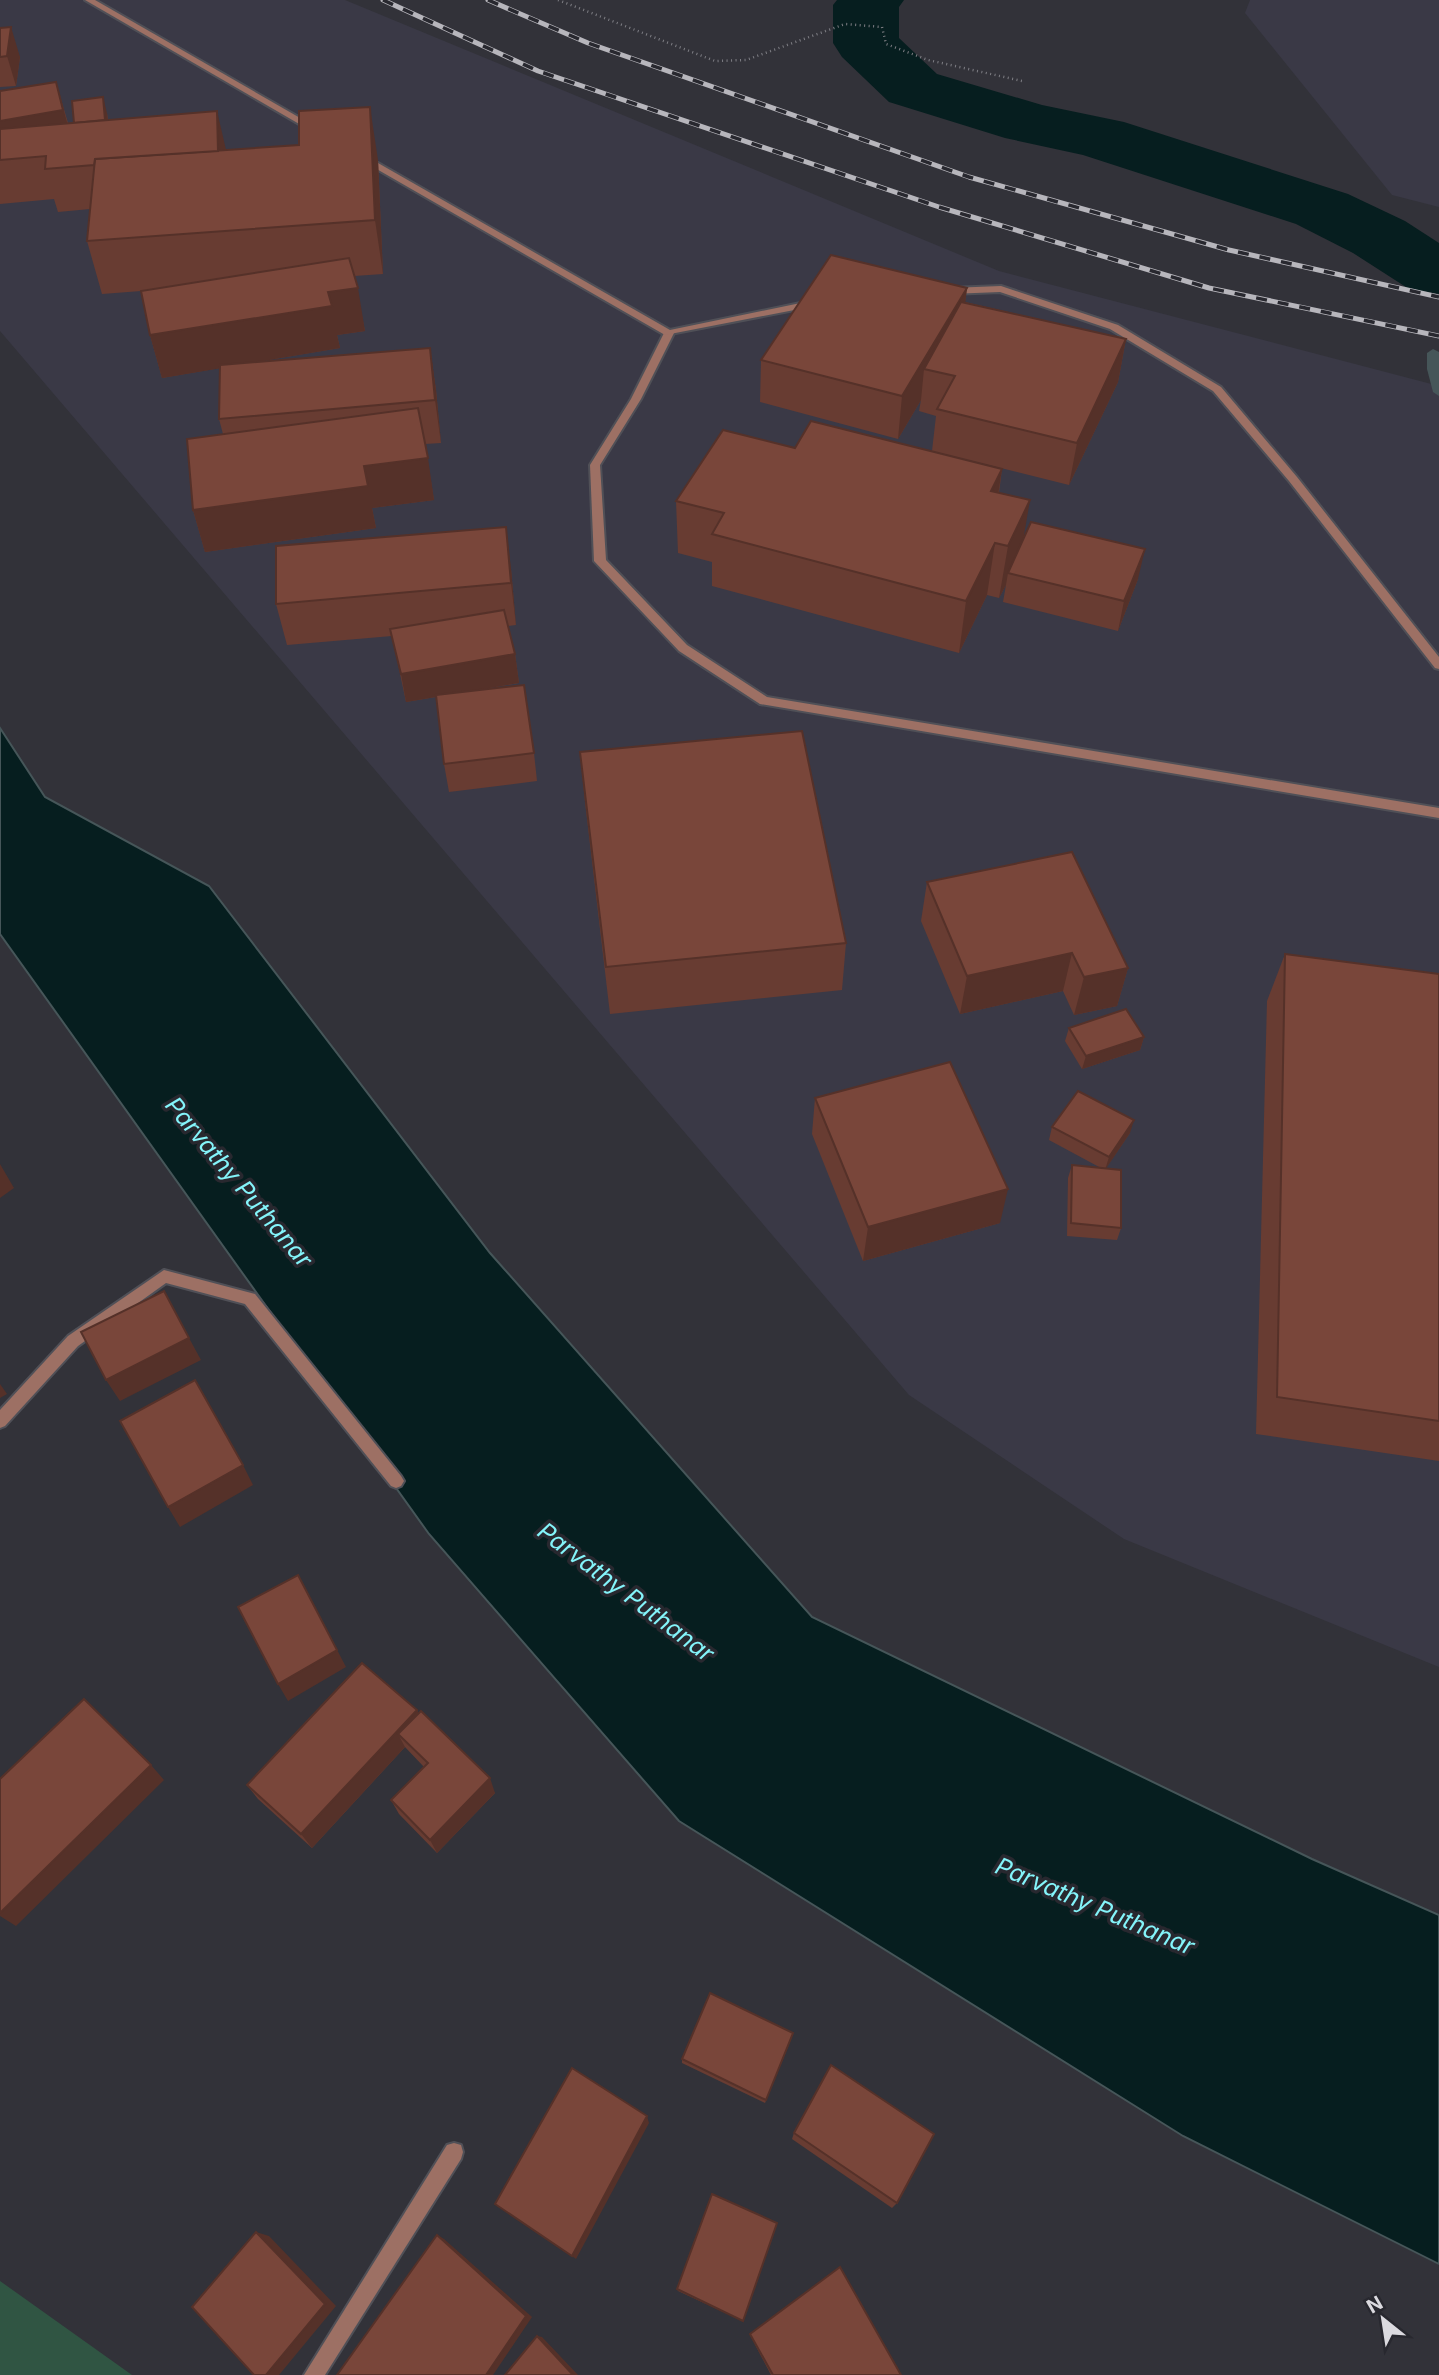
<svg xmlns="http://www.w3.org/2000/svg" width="1439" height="2375" font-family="Inter,sans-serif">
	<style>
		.built { fill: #3a3946 }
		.green { fill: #305543 }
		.water { fill: #061e1f; stroke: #465659; stroke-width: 2 }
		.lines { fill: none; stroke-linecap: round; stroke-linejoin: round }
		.stream { fill: #465659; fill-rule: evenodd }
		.river { fill: #061e1f; fill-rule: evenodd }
		.lane-casing { stroke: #505057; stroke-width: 4 }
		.street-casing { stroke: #505057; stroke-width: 4 }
		.path { stroke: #7f7f85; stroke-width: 2.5; stroke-dasharray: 1 3.5; stroke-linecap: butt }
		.lane { fill: #9d7064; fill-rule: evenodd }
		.street { fill: #9d7064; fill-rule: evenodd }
		.rail-casing { stroke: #b7b6bc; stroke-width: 5 }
		.rail { stroke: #28282f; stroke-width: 3.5; stroke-dasharray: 11; stroke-linecap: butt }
		.wall { fill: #683c32 }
		.shaded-wall { fill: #553129 }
		.building { fill: #79463a; stroke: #553129; stroke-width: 2 }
		.labels { text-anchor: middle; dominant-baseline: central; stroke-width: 7; stroke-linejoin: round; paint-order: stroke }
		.water-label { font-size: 24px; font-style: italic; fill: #84f4fa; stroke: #28282f }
	</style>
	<rect width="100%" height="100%" fill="#323239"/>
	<!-- built -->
	<g class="built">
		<path d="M0,0H345L999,271L1439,386V1667L1124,1539L909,1395L0,331Z"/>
		<path d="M1250,0H1439V207L1392,195L1245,13Z"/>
	</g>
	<!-- green -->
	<path class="green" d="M0,2281L132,2375H0Z"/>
	<!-- water -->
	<path class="water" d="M0,728L45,797L209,886L490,1253L812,1617L1312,1859L1439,1915V2264L1183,2136L679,1821L429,1534L0,934Z"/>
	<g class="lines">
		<!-- stream -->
		<path class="stream" d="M1433,349L1439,352V396L1433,392L1427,369V353Z"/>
		<!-- river -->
		<path class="river" d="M837,0H904L899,7V38L937,74L1042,105L1124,122L1348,194L1405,221L1439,243V294L1409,289L1353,253L1296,224L1083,155L1005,138L889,102L842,57L833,43V5Z"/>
		<defs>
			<g id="lane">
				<path d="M669,330L674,333L641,399L600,465L606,560L687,645L767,697L1439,808V818L760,704L679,651L594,561L590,465L631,399L664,333Z"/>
				<path d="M164,1270L255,1294L401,1476L404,1481L401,1486L396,1488L391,1486L245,1304L166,1283L78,1346L5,1426L0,1428V1410L68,1336Z"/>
				<path d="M454,2143L461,2145L463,2152L461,2159L325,2375H304L447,2145Z"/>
			</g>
			<g id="street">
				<path d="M85,0H95L321,130L313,132Z"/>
				<path d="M364,155L670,330L815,300L820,303L815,306L665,335L361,160V156Z"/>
				<path d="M1001,286L1118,325L1221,387L1297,477L1439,657V669L1435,668L1289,481L1213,391L1110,329L1000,292L950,294L945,291L950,288Z"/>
			</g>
		</defs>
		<!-- lane casing -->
		<use href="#lane" class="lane-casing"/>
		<!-- street casing -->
		<use href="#street" class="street-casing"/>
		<!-- path -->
		<path class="path" d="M558,0L715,61L746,60L845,24L882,27L886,44L928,60L1022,81"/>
		<!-- lane -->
		<use href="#lane" class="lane"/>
		<!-- street -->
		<use href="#street" class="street"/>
		<defs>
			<g id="rail">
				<path d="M383,0L538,71L939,207L1209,288L1439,336"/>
				<path d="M488,0L588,43L969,177L1229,250L1439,297"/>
			</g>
		</defs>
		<!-- rail casing -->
		<use href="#rail" class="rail-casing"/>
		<!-- rail -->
		<use href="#rail" class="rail"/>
	</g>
	<!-- wall -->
	<g class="wall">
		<path d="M0,28L20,57L16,86L0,87Z"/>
		<path d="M56,82L68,123H74L107,113L108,120L226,150L378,160L383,274L354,276L365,331L337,335L340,348L256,362L430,348L436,390L441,443L425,444L434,500L372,508L376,528L205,552L193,510L223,434L219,419L220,368L162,378L150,335L141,291L102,294L87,241L90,209L58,212L54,199L0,204V91Z"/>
		<path d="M967,288L965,302L1126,339L1118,382L1069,485L932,451L936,416L919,411L921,400L898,439L760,402L761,360Z"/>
		<path d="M795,448L1002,469L999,493L1024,536L1138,579L1118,631L1003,602L1006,585L999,598L987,595L959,653L712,586V562L678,553L676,501Z"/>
		<path d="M511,569L516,625L508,626L515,654L519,683L478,690L534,753L537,781L449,792L444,764L436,697L406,702L392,636L287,645L276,604Z"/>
		<path d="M580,752L846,943L842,990L610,1014L585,802Z"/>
		<path d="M927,882L1128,968L1117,1006L1074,1015L1063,991L960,1014L921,921Z"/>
		<path d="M1285,954L1439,974V1461L1256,1434L1267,1001Z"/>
		<path d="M1069,1028L1144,1037L1140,1050L1082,1069L1065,1041Z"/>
		<path d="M815,1098L1000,1223L863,1261L812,1134Z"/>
		<path d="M1052,1127L1130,1133L1106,1168L1121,1228L1117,1240L1067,1236L1068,1178L1072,1165L1101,1168L1049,1140Z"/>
		<path d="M417,1710L418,1714L495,1793L437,1853L399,1814L391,1800L424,1767L405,1747L312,1848L258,1799L247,1785Z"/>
		<path d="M792,2037L765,2103L682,2063V2059Z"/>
		<path d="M794,2133L897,2203L892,2208L792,2139Z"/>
		<path d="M677,2289L743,2321L678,2291Z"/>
		<path d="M750,2334L901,2375H771L750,2335Z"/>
	</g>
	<!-- shaded-wall -->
	<g class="shaded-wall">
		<path d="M11,27L20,57L16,86L7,56Z"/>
		<path d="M56,82L72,140L0,152V121Z"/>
		<path d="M103,97L107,113L110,138L74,126Z"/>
		<path d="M370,107L378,160L383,274L375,220Z"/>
		<path d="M217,111L227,154L218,155Z"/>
		<path d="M358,288L365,331L337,335L340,348L162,378L150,335L328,292Z"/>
		<path d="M967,288L962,331L924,369L921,400L898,439L902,396Z"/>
		<path d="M1126,339L1118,382L1069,485L1077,443Z"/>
		<path d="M430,348L436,390L441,443L435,400Z"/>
		<path d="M428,458L434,500L372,508L376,528L205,552L193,510L364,466Z"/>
		<path d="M1002,469L994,522L991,491Z"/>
		<path d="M1030,500L1021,553L1008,573L1006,585L999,598L1008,546Z"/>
		<path d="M506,527L511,569L516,625L511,583Z"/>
		<path d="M995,543L987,595L959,653L966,601Z"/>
		<path d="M1145,549L1138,579L1118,631L1124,601Z"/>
		<path d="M515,654L519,683L406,702L401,674Z"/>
		<path d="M1072,953L1063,991L960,1014L967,976Z"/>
		<path d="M1128,968L1117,1006L1074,1015L1084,977Z"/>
		<path d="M1144,1037L1140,1050L1082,1069L1086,1056Z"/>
		<path d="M1134,1120L1130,1133L1105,1170L1109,1157Z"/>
		<path d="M0,1164L14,1188L0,1198Z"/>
		<path d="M1008,1189L1000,1223L863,1261L868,1227Z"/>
		<path d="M189,1338L201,1360L120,1401L106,1380Z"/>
		<path d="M0,1384L7,1394L0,1398Z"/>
		<path d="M243,1465L253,1485L180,1527L168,1507Z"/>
		<path d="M298,1575L346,1667L288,1701L278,1684Z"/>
		<path d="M417,1710L424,1726L398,1734L405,1747L312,1848L301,1834Z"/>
		<path d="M151,1765L164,1780L16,1926L0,1916V1913Z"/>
		<path d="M490,1778L495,1793L437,1853L430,1840Z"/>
		<path d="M647,2116L649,2123L576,2259L572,2256Z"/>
		<path d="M256,2232L269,2236L336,2306L279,2375H266Z"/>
		<path d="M437,2235L444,2239L532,2317L493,2375H486Z"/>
		<path d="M537,2336L542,2337L578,2375H573Z"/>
	</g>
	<!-- building -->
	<g class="building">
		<path d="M11,27L7,56L0,57V28Z"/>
		<path d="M56,82L63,110L0,121V91Z"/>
		<path d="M103,97L105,120L74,123L72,101Z"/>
		<path d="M370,107L375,220L87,241L95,159L299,145V111Z"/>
		<path d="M217,111L218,151L95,159L94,165L45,169L46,156L0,160V129Z"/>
		<path d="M831,255L967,288L902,396L761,360Z"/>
		<path d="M349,258L358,288L328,292L332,306L150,335L141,291Z"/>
		<path d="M961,302L1126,339L1077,443L937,409L955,376L924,369Z"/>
		<path d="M430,348L435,400L219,419L220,365Z"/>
		<path d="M418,408L428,458L364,466L368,486L193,510L187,439Z"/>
		<path d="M811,421L1002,469L991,491L1030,500L1008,546L995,543L966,601L712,534L724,513L676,501L723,430L795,448Z"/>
		<path d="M1031,522L1145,549L1124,601L1008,573Z"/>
		<path d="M506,527L511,583L276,604V546Z"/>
		<path d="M504,610L515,654L401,674L390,629Z"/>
		<path d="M524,685L534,753L444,764L436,695Z"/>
		<path d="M802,731L846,943L606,967L580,752Z"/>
		<path d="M1072,852L1128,968L1084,977L1072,953L967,976L927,882Z"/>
		<path d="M1285,954L1439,974V1421L1277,1397Z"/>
		<path d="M1126,1009L1144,1037L1086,1056L1069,1028Z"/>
		<path d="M950,1062L1008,1189L868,1227L815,1098Z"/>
		<path d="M1078,1091L1134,1120L1109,1157L1052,1127Z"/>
		<path d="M1072,1165L1121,1170V1228L1071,1223Z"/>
		<path d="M164,1291L189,1338L106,1380L81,1332Z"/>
		<path d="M195,1380L243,1465L168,1507L120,1421Z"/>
		<path d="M298,1575L337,1650L278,1684L238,1607Z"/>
		<path d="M362,1663L417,1710L301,1834L247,1785Z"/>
		<path d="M84,1699L151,1765L0,1913V1779Z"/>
		<path d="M421,1711L490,1778L430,1840L391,1800L428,1763L398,1734Z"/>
		<path d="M710,1993L793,2033L766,2100L682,2059Z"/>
		<path d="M831,2065L934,2134L897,2203L794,2133Z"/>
		<path d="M572,2068L647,2116L572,2256L495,2204Z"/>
		<path d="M712,2194L777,2223L743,2321L677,2289Z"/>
		<path d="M256,2232L325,2304L266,2375H254L192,2307Z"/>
		<path d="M437,2235L526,2316L486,2375H337Z"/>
		<path d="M840,2267L901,2375H773L750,2334Z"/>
		<path d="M537,2336L573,2375H505Z"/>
	</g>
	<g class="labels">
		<!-- water labels -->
		<g class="water-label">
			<text transform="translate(239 1182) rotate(50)">Parvathy Puthanar</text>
			<text transform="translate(626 1592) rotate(37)">Parvathy Puthanar</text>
			<text transform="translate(1095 1906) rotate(23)">Parvathy Puthanar</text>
		</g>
	</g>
	<!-- north arrow -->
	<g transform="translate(1383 2319) rotate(330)" stroke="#28282f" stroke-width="5" paint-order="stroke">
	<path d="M0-5L12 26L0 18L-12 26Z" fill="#dbdadf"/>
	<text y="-10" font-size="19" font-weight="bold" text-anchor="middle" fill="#dbdadf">N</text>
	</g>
</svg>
